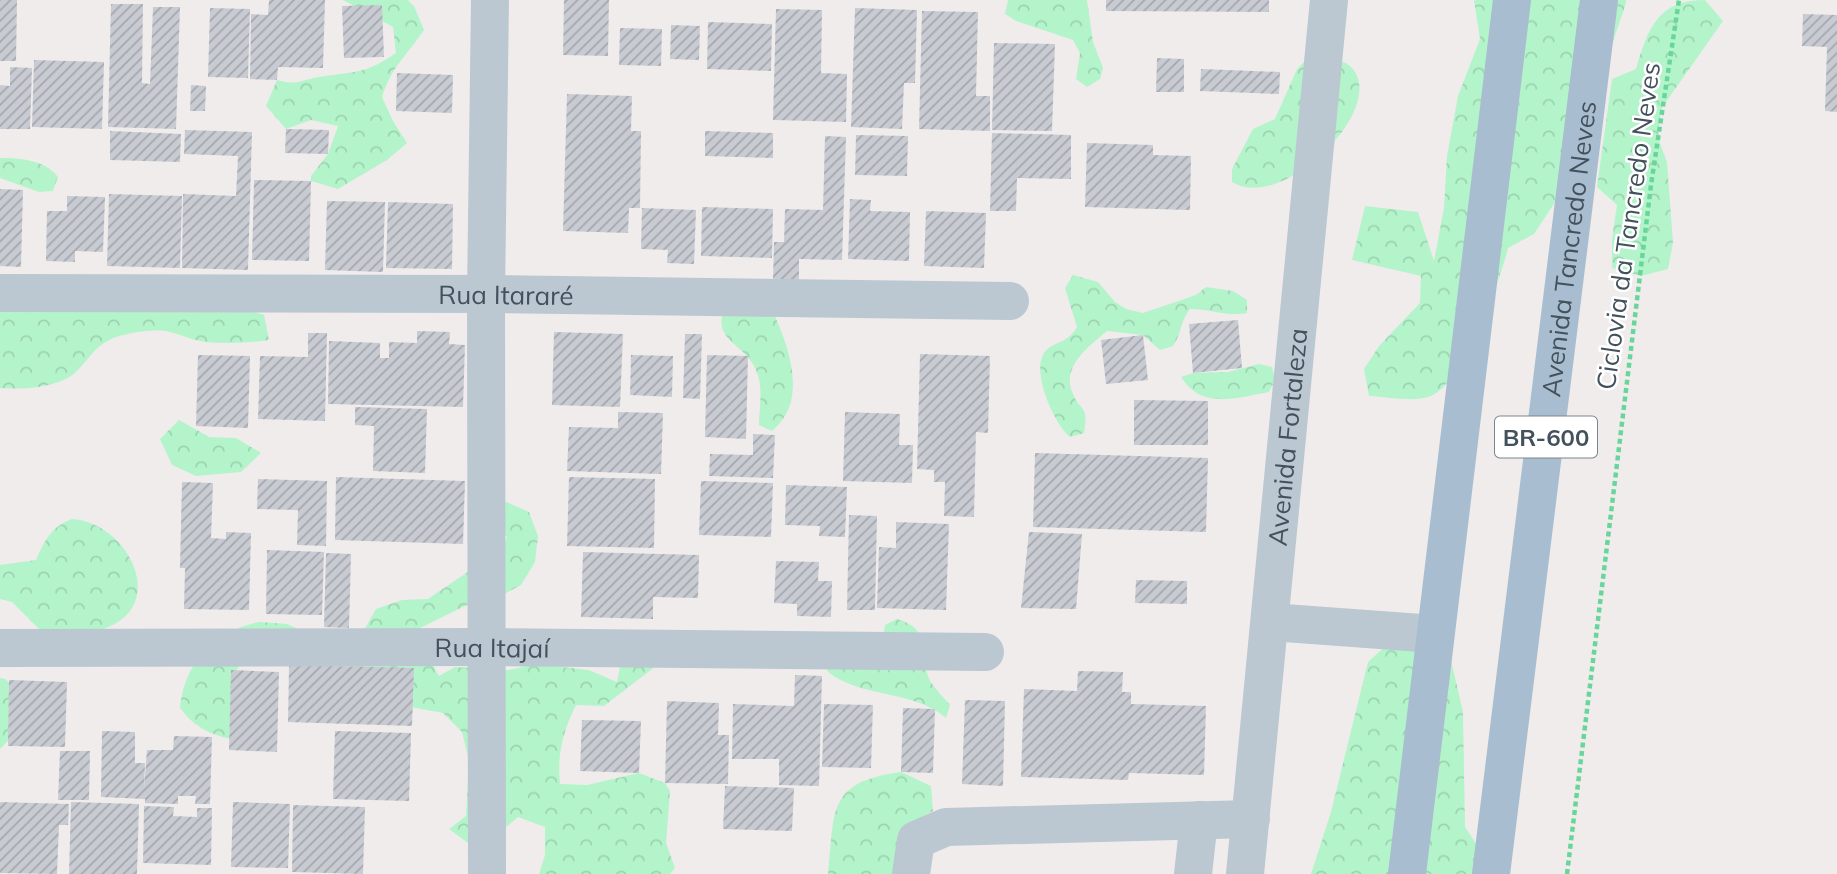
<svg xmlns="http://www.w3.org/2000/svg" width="1837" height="874" font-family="Mulish,sans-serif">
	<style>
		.forest { fill: url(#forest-crowns) }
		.building { fill: url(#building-hatch) }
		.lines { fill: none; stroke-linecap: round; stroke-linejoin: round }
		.path { stroke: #68d69b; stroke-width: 4.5; stroke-dasharray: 5 3.5; stroke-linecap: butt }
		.minor { stroke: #bbc8d1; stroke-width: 38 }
		.major { stroke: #a8bed0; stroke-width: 38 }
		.labels { text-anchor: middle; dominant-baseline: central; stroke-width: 5; stroke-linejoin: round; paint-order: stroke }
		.shield { fill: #fff; stroke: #7b858d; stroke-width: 2 }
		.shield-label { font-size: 24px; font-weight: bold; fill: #43515c }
		.street-label { font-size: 26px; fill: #43515c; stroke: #fff }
	</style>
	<defs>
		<pattern id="forest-crowns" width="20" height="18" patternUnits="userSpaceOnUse" patternTransform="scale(1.75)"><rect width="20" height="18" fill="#b4f4ca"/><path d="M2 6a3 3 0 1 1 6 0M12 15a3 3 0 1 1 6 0" fill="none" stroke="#9cd3b0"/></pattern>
		<pattern id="building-hatch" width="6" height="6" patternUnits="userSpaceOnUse" patternTransform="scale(1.75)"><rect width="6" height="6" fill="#c8ccd2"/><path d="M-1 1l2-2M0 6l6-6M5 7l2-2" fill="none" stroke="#a4a8ae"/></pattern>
	</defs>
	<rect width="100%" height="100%" fill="#f0ecec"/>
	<!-- forest -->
	<g class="forest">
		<path d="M343,0H408L414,6L424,30C406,57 392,65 382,97L393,121L407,143L387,160L338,189L311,181V176L328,154L338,126L311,120L286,129L266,106L277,80C298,86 300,80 319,77C355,71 364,75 396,53L393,27Z"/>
		<path d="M1008,0H1087L1093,42L1103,68L1100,79L1087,87L1076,79L1080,53L1073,40L1016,21L1005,14Z"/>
		<path d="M1474,0H1626V3L1563,190L1534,234L1508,248C1500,281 1462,388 1428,397C1410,402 1387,397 1369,396L1364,369L1379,346L1420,303L1421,276L1352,260L1365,206L1418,212L1434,261L1444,208L1447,156L1458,96L1480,39Z"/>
		<path d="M1705,0L1723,21L1661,109L1658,138L1667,162L1673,243L1668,269L1641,276L1612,268V239L1617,205L1597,187L1612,79L1636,69C1648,28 1658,0 1705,0Z"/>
		<path d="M1309,57C1322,58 1339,57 1350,66C1392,105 1283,214 1232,182V169L1253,129L1275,119L1297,69Z"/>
		<path d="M0,158C21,158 45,160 58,177L53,191L39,192L0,178Z"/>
		<path d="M1073,275L1098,282L1115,302L1126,309L1143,313L1196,295L1206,287L1233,291L1247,300V313C1227,317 1210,309 1190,309C1180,321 1182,333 1173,346L1160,350L1143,335L1107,331C1090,346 1060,366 1073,394C1081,413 1089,404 1084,433L1070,437C1054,424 1031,372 1044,353C1052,341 1067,345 1077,327L1065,288Z"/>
		<path d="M0,300L236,306L264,315L269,340C248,343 227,344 205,342C192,340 182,335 170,332C155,328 130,333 116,337C95,345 91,357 77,371C60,388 22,390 0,388Z"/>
		<path d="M726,305L774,314C790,350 808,402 772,431L759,425C759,405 764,389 756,370C744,342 709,341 726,305Z"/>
		<path d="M1259,364L1272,367L1275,380L1269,392C1235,398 1202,410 1181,377L1193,373L1228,372Z"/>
		<path d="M179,420L209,437L236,438L261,453L241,472L196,476L172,465L160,439Z"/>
		<path d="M504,501L529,512L538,536L535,562L521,585L497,598L469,604L420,628L426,653L439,676L455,667L509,670L535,664L589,670L617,682L623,652L665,659L604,706L576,705C563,731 557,754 560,784L587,785L639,773L665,783L670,791L666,843L675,868L670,874H539L545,855V827L518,817L498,834L472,846L449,829L466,816L469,761L462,732L443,713L329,692L376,609L402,600L428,599L472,569L497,562L507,537L485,519Z"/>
		<path d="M72,519C128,522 171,607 103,629C85,635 61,632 43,633L12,602L0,599V565L36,560C45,540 51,527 72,519Z"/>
		<path d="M897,619C930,629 920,647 927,673C930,685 942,695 950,705L946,718C912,689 863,699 828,672L824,659L883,636L885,625Z"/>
		<path d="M260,622L287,624L300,630L240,665L232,676L231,739C210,735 192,725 180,708C184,663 215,630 260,622Z"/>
		<path d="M1398,635L1450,656L1463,712L1465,827L1496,874H1311L1331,812L1368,662Z"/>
		<path d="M0,678L5,679L26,697L25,723L0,749Z"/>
		<path d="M901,772L931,786L933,811L910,824L899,874H828C835,811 826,782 901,772Z"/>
	</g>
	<!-- building -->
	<g class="building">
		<path d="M0,0H17L16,61H0Z"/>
		<path d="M269,0H325L323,68L278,67L277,80L250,79L251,14L268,15Z"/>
		<path d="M564,0H609L608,56L563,55Z"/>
		<path d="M1106,0H1269V12L1106,11Z"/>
		<path d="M111,4H143L142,83L150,84L153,7H180L176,129L108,127Z"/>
		<path d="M382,5L384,57L344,58L342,6Z"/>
		<path d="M210,8L250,9L248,78L208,77Z"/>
		<path d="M855,8L917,10L915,83H904L902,129L851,127Z"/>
		<path d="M776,9L822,10L821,73L847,74L846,122L773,120Z"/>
		<path d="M922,11L978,12L976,96H990V131L919,129Z"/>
		<path d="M1803,14L1837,15V112L1825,111L1827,47L1802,46Z"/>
		<path d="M708,22L772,24L771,71L707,69Z"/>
		<path d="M671,25L700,26L699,60L670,59Z"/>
		<path d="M620,28L662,29L661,66L619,65Z"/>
		<path d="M994,43L1055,44L1052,131L992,130Z"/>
		<path d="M1157,58L1184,59V92H1156Z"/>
		<path d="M34,60L104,62L102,129L32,127Z"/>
		<path d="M10,67L32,68L30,129H0V85L10,86Z"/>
		<path d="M1201,69L1280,72L1279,94L1200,91Z"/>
		<path d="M397,73L453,75L452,113L396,111Z"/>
		<path d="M191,85L206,86L205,111H190Z"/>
		<path d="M567,94L632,96L631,131H641L640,208H629L628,233L563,231Z"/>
		<path d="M286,129L329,130L328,154L285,153Z"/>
		<path d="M185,130L252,132L248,270L182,268L183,194L236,196L238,156L184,154Z"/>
		<path d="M110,131L181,134L180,162L110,160Z"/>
		<path d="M705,131L773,133V158L705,156Z"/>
		<path d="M992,133L1071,135V179L1017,178L1016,211H990Z"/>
		<path d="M856,135L908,136L907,176L855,175Z"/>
		<path d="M825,136L846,137L842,260L799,259V282L773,281L774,242H784L785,209L823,210Z"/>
		<path d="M1087,143L1153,145V155L1191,156L1190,210L1085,207Z"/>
		<path d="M254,180L311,181L309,261L252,260Z"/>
		<path d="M0,189L23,190L21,267L0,266Z"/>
		<path d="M109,194L182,196L180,268L107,266Z"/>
		<path d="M67,196L105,197L103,252L75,251V262L46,261L47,211H67Z"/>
		<path d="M850,199L871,200L870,211L910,212L909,261L848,259Z"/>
		<path d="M327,201L385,202L383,272L325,270Z"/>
		<path d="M388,202L453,204L452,269L386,268Z"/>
		<path d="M702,207L773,209L772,258L701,256Z"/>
		<path d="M642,208L696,210L694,264L667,263L668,250L641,249Z"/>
		<path d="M926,211L986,213L984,268L924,266Z"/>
		<path d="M1238,320L1242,368L1193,373L1189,324Z"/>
		<path d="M417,331L450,332L449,344L465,345L463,407L328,404L329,341L380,343V358H389V342L417,343Z"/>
		<path d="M554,332L623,334L620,407L552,405Z"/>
		<path d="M308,333H327L325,421L258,419L260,356L308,357Z"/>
		<path d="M685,334H702L700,399L683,398Z"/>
		<path d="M1143,335L1148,380L1106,384L1101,340Z"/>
		<path d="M920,354L990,356L988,433L976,432L974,517L944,516L945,482H934V470L917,469Z"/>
		<path d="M198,355L250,356L248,428L196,426Z"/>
		<path d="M631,355L673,356L672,397L630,395Z"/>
		<path d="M707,355L748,356L746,439L705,437Z"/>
		<path d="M1134,400L1208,401V445H1134Z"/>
		<path d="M355,407L427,409L425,473L373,471L374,426L355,425Z"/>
		<path d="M618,412L663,413L661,474L567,471L569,427L618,428Z"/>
		<path d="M845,412L900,414L899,445H913L912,483L843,481Z"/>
		<path d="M753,434L775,435L773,478L709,476L710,454L753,455Z"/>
		<path d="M1035,453L1208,458L1206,532L1033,527Z"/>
		<path d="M336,477L465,481L463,544L335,540Z"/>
		<path d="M569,477L655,479L654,548L567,546Z"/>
		<path d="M258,479L327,481L326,546L297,545L298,510L257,509Z"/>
		<path d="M701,481L773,483L771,537L699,535Z"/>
		<path d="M182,482L213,483L211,538L226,539V532L251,533L249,610L184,609L185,568H180Z"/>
		<path d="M786,485L847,487L845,537L819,536L820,526L785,525Z"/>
		<path d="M849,515L877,516L875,610H847Z"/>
		<path d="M896,522L949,524L946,610L877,608L879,547L896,548Z"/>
		<path d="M1029,532L1082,534L1076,609L1021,608Z"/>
		<path d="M267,550L324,552L322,615L266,614Z"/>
		<path d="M583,552L699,555L698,598L653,597V619L581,617Z"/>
		<path d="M326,553L351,554L349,628L324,627Z"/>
		<path d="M776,561L819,562L818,581H832L831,617L797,616V604L774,603Z"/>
		<path d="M1136,580L1187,581V604L1135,603Z"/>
		<path d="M289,665L414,668L412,726L288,722Z"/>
		<path d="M231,670L279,672L277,752L229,750Z"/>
		<path d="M1078,671L1123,672L1122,692H1131V704L1206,706L1204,775L1129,773L1128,780L1021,777L1024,689L1077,691Z"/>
		<path d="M795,675L822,676L819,786L779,785V759H732L733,704L794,706Z"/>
		<path d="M9,680L67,682L65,747L8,746Z"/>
		<path d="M965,700L1005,701L1003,786L962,784Z"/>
		<path d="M667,701L719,703L718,735H729L728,784L665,783Z"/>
		<path d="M824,704L873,705L871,768L822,767Z"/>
		<path d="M903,708L935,709L933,773L901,772Z"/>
		<path d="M582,720L641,721L639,773L580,771Z"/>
		<path d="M102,731L135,732V763H145L144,790L147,750H173L174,736L212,737L210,804H195L196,796H178V804L145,803V799L101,797Z"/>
		<path d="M335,731L411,733L409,801L333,799Z"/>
		<path d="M60,751H90L89,800H58Z"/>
		<path d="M725,786L794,788L792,831L723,829Z"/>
		<path d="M0,802L69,804L68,825H59L57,874L0,873Z"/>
		<path d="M71,802L139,804L137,874H69Z"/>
		<path d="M233,802L290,804L288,868L231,867Z"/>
		<path d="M293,805L365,807L363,874L292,872Z"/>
		<path d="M144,806L174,807L173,816L197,817V808H212L211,865L143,863Z"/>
	</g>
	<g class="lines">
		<!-- path -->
		<path class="path" d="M1567,874L1651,185L1679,0"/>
		<!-- minor -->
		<g class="minor">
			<path id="s1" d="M0,293L486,294L1010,301"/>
			<path d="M1270,622L1435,634"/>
			<path id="s2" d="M0,648L484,647L985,652"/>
			<path d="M487,874L486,294L490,0"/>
			<path d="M911,874L916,840L946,827L1251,819"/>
			<path d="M1193,874L1199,820"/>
			<path id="s3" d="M1245,874L1329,0"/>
		</g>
		<!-- major -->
		<g class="major">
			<path d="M1407,874L1512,0"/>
			<path id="s4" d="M1491,874L1599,0"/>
		</g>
	</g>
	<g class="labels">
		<!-- shield labels -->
		<rect class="shield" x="1495" y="416.5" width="102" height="41" rx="5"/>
		<g class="shield-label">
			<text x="1546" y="437">BR-600</text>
		</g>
		<!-- street labels -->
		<g class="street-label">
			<text transform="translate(1628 226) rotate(-82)">Ciclovia da Tancredo Neves</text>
			<text stroke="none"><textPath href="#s4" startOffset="630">Avenida Tancredo Neves</textPath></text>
			<text stroke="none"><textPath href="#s1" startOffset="506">Rua Itararé</textPath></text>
			<text stroke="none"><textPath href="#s3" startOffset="439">Avenida Fortaleza</textPath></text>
			<text stroke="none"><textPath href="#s2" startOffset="492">Rua Itajaí</textPath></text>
		</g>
	</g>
</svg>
